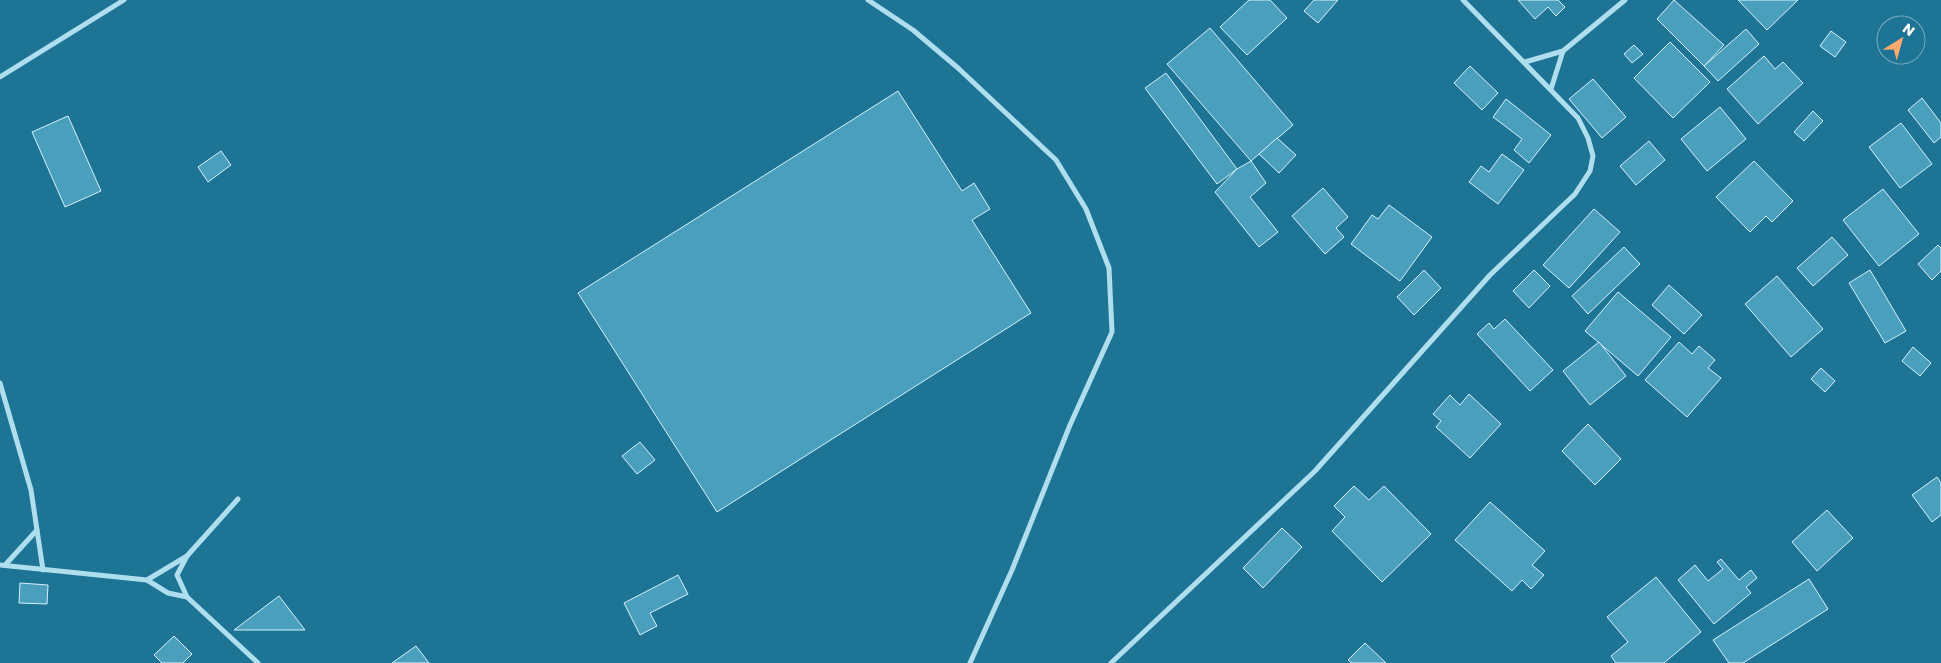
<svg xmlns="http://www.w3.org/2000/svg" width="1941" height="663" font-family="Poppins,sans-serif">
	<style>
		.building { fill: #4a9fbd; stroke: #d6f1fb }
		.lines { fill: none; stroke-linecap: round; stroke-linejoin: round }
		.minor { stroke: #afdfef; stroke-width: 5 }
	</style>
	<rect width="100%" height="100%" fill="#1d7494"/>
	<!-- building -->
	<g class="building">
		<path d="M1249,0H1270L1287,18L1247,55L1220,27Z"/>
		<path d="M1314,0H1338L1318,23L1304,11Z"/>
		<path d="M1518,0H1558L1565,7L1556,16L1548,7L1535,19Z"/>
		<path d="M1674,0L1724,45L1704,66L1657,19Z"/>
		<path d="M1738,0H1798L1767,30Z"/>
		<path d="M1210,28L1293,125L1251,161L1167,64Z"/>
		<path d="M1746,29L1759,44L1718,81L1704,66Z"/>
		<path d="M1831,31L1846,42L1835,57L1820,46Z"/>
		<path d="M1670,42L1710,82L1673,118L1634,78Z"/>
		<path d="M1634,45L1643,54L1632,63L1624,54Z"/>
		<path d="M1764,56L1775,69L1783,62L1803,83L1758,124L1727,89Z"/>
		<path d="M1470,66L1498,93L1482,110L1454,83Z"/>
		<path d="M1166,73L1237,169L1217,184L1145,88Z"/>
		<path d="M1593,79L1626,117L1602,138L1569,99Z"/>
		<path d="M898,91L962,191L974,183L990,209L972,220L1031,313L717,512L578,293Z"/>
		<path d="M1922,98L1941,123V137L1934,143L1908,110Z"/>
		<path d="M1506,99L1551,135L1529,163L1514,150L1522,139L1493,117Z"/>
		<path d="M1720,107L1746,139L1707,171L1681,139Z"/>
		<path d="M1813,111L1823,121L1804,141L1794,132Z"/>
		<path d="M68,116L101,191L65,207L32,132Z"/>
		<path d="M1901,123L1932,164L1900,188L1869,147Z"/>
		<path d="M1277,138L1296,155L1279,173L1259,154Z"/>
		<path d="M1649,141L1665,160L1636,185L1620,166Z"/>
		<path d="M221,151L231,165L208,182L198,167Z"/>
		<path d="M1502,154L1524,170L1498,204L1469,182L1481,166L1489,172Z"/>
		<path d="M1251,161L1266,183L1250,197L1278,232L1259,247L1215,192L1237,169Z"/>
		<path d="M1754,161L1793,201L1772,222L1766,216L1750,232L1716,197Z"/>
		<path d="M1323,188L1348,217L1336,228L1344,237L1325,254L1292,216Z"/>
		<path d="M1883,189L1919,234L1879,266L1843,220Z"/>
		<path d="M1389,205L1432,237L1400,281L1351,244L1372,215L1378,219Z"/>
		<path d="M1594,209L1620,232L1569,288L1543,265Z"/>
		<path d="M1832,237L1848,255L1813,286L1797,268Z"/>
		<path d="M1938,245L1941,248V271L1932,280L1918,264Z"/>
		<path d="M1624,247L1640,264L1588,314L1572,296Z"/>
		<path d="M1424,270L1441,288L1414,315L1397,297Z"/>
		<path d="M1534,270L1550,286L1529,308L1513,291Z"/>
		<path d="M1870,270L1906,331L1885,343L1849,283Z"/>
		<path d="M1777,276L1823,329L1791,357L1745,304Z"/>
		<path d="M1669,285L1702,315L1684,334L1652,305Z"/>
		<path d="M1618,292L1671,337L1638,376L1585,331Z"/>
		<path d="M1505,319L1553,370L1530,391L1477,334L1489,323L1494,329Z"/>
		<path d="M1599,342L1626,376L1590,405L1563,371Z"/>
		<path d="M1679,342L1692,354L1699,346L1715,360L1708,368L1721,378L1687,417L1645,380Z"/>
		<path d="M1913,347L1931,363L1920,376L1902,361Z"/>
		<path d="M1821,368L1835,381L1825,392L1811,379Z"/>
		<path d="M1469,394L1501,424L1470,458L1436,427L1441,421L1433,414L1450,395L1460,405Z"/>
		<path d="M1588,424L1621,459L1595,485L1562,451Z"/>
		<path d="M640,442L655,460L637,474L622,456Z"/>
		<path d="M1937,477L1941,483V515L1932,522L1912,495Z"/>
		<path d="M1354,486L1369,500L1384,486L1431,534L1382,582L1332,531L1345,517L1334,506Z"/>
		<path d="M1490,502L1545,551L1532,565L1544,575L1531,589L1522,580L1512,591L1455,540Z"/>
		<path d="M1827,510L1853,538L1817,571L1792,542Z"/>
		<path d="M1282,528L1302,547L1263,588L1243,568Z"/>
		<path d="M1721,559L1739,580L1751,570L1757,578L1746,587L1751,593L1714,624L1678,580L1695,565L1708,581L1723,569L1717,562Z"/>
		<path d="M678,575L688,594L650,613L657,626L640,635L624,603Z"/>
		<path d="M1656,577L1701,632L1664,663H1616L1611,656L1628,642L1607,617Z"/>
		<path d="M1809,579L1828,609L1743,663H1729L1713,640Z"/>
		<path d="M20,583L48,585L47,604L19,603Z"/>
		<path d="M279,596L305,630H234Z"/>
		<path d="M174,636L192,654L183,663H162L154,655Z"/>
		<path d="M1365,643L1386,663H1352L1348,660Z"/>
		<path d="M416,646L429,663H392Z"/>
	</g>
	<g class="lines">
		<!-- minor -->
		<g class="minor">
			<path d="M868,0L913,30L958,68L1056,160L1086,209L1109,268L1112,332L1070,425L1012,570L970,663"/>
			<path d="M1525,62L1563,51L1625,0"/>
			<path d="M0,77L124,0"/>
			<path d="M1551,89L1563,51"/>
			<path d="M0,383L31,490L43,570"/>
			<path d="M238,499L187,556L177,575L187,597L258,663"/>
			<path d="M6,564L37,530"/>
			<path d="M0,565L147,580L168,593L187,597"/>
			<path d="M147,580L187,556"/>
			<path d="M1111,663L1315,471L1490,275L1575,194L1590,171L1593,156L1588,138L1578,118L1463,0"/>
		</g>
	</g>
	<!-- north arrow -->
	<g transform="translate(1901 40) rotate(37)"><circle r="24" fill="#1d7494" stroke="#77acbf"/>
	<path d="M0-4L9 19L0 12L-9 19Z" fill="#feaa6e"/>
	<text y="-8" font-size="14" font-weight="bold" text-anchor="middle" fill="#ffffff">N</text>
	</g>
</svg>
